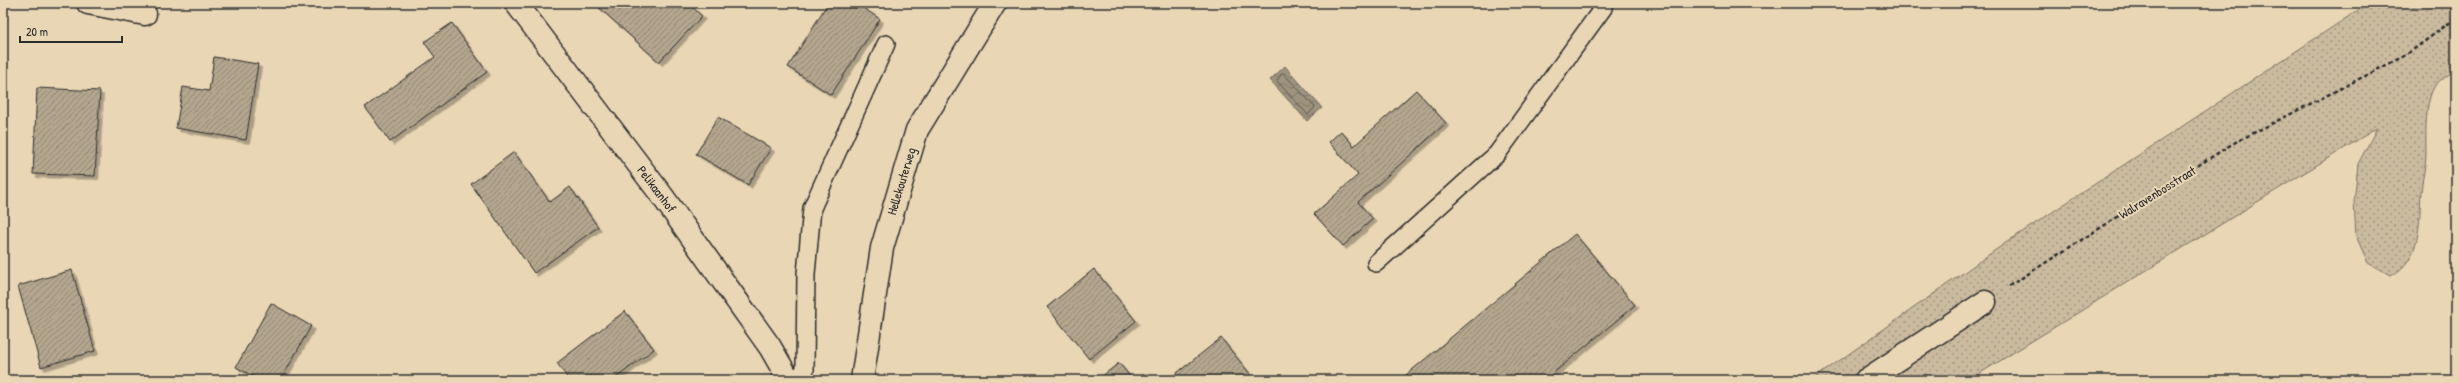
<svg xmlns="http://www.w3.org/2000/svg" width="2459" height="383" font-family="'Patrick Hand',sans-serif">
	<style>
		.green { fill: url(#green-dots); stroke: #7a7264 }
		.water { fill: url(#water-waves); stroke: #70695d }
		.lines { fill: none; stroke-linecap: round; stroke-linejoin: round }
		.shore { stroke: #59554c; stroke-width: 1 }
		.building { fill: url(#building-hatch); stroke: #2b2b2b; filter: url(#shadow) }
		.lane-casing { stroke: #2b2b2b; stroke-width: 20 }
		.street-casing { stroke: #2b2b2b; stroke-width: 25 }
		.path { stroke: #2b2b2b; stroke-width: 2.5; stroke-dasharray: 4 3; stroke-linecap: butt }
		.lane { stroke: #e9d6b4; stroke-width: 17 }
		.street { stroke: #e9d6b4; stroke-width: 22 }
		.labels { text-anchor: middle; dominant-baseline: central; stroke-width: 4; stroke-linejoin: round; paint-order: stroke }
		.street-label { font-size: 13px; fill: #2b2b2b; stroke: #e9d6b4 }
	</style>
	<defs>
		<pattern id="green-dots" width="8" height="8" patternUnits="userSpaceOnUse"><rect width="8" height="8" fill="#caba9e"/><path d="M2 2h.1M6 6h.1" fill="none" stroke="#a49781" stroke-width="1.8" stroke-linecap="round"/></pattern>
		<pattern id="water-waves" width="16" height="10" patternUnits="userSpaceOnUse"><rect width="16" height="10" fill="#9e937e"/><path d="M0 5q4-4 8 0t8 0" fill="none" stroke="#817867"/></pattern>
		<pattern id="building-hatch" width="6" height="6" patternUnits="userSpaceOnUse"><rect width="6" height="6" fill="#b4a68e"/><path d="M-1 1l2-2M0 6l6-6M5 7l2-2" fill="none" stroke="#938774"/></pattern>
		<filter id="shadow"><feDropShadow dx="3.5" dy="3.5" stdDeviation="0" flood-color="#0004"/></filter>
	</defs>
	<rect width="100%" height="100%" fill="#e9d6b4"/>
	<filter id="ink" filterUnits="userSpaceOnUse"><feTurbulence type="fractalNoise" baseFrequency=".025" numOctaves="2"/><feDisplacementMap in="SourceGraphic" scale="8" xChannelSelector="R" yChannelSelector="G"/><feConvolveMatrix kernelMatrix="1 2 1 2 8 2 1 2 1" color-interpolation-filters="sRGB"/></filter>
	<g filter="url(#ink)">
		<!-- green -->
		<path class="green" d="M2369,3H2456V70C2450,74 2441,79 2436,84C2424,101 2426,133 2426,153C2426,166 2422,179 2421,192C2419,223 2422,259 2391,276L2368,263L2356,236L2354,203L2358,164L2377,128L1969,380H1812L2004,244Z"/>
		<!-- water -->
		<path class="water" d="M1285,66L1322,108L1307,121L1270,80Z"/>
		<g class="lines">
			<!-- shore -->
			<path class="shore" d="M1283,73L1315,107L1308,115L1277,81Z"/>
		</g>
		<!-- building -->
		<g class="building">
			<path d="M594,3H658L662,7L666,3H688L702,16L659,62Z"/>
			<path d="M828,3H856L880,19L831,95L788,67Z"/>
			<path d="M452,23L487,72L390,142L365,107L435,57L424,42Z"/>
			<path d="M214,57L258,64L246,140L176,128L183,87L209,91Z"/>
			<path d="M37,88L100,91L95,176L33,174Z"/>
			<path d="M1416,90L1446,123L1358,202L1373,219L1343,246L1314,214L1358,175L1329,142L1341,131L1354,146Z"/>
			<path d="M718,117L771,148L748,185L696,154Z"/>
			<path d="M514,152L550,202L570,187L598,227L534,273L471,184Z"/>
			<path d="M1575,234L1635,305L1545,380H1400Z"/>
			<path d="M1094,269L1136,321L1089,359L1047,307Z"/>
			<path d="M72,270L95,351L41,367L18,286Z"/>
			<path d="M271,303L311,326L281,380H260L236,367Z"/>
			<path d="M625,311L654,349L613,380H569L557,363Z"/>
			<path d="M1221,338L1251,375L1245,380H1168Z"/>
			<path d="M1119,363L1133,380H1097Z"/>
		</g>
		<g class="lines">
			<defs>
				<g id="lane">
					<path d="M1376,263L1497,154L1603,8L1604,3"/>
					<path d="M796,380L805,370L806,274L812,208L886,44"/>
				</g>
				<g id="street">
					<path d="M88,3L145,14"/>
					<path d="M516,3L663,197L770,347L789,380"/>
					<path d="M862,380L882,248L917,130L995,3"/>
					<path d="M1866,380L1985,302"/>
				</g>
			</defs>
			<!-- lane casing -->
			<use href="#lane" class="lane-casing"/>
			<!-- street casing -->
			<use href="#street" class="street-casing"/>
			<!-- path -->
			<path class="path" d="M2009,286L2232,144L2406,55L2456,18"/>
			<!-- lane -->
			<use href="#lane" class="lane"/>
			<!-- street -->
			<use href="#street" class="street"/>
		</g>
	</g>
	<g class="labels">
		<!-- street labels -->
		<g class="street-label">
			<text transform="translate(901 181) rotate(-73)">Hellekouterweg</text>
			<text transform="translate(657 189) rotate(53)">Pelikaanhof</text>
			<text transform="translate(2157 192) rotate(-32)">Walravenbosstraat</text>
		</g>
	</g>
	<!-- margin -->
	<rect width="2459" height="383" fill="none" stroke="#e9d6b4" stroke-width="16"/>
	<rect x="8" y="8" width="2443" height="367" fill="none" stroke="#2b2b2b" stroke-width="1.5" filter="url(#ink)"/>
	<!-- scale -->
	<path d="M20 36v6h102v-6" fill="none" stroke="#2b2b2b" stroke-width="2"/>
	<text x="26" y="36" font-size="12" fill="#2b2b2b" stroke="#e9d6b4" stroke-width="3" paint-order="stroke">20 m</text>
</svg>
